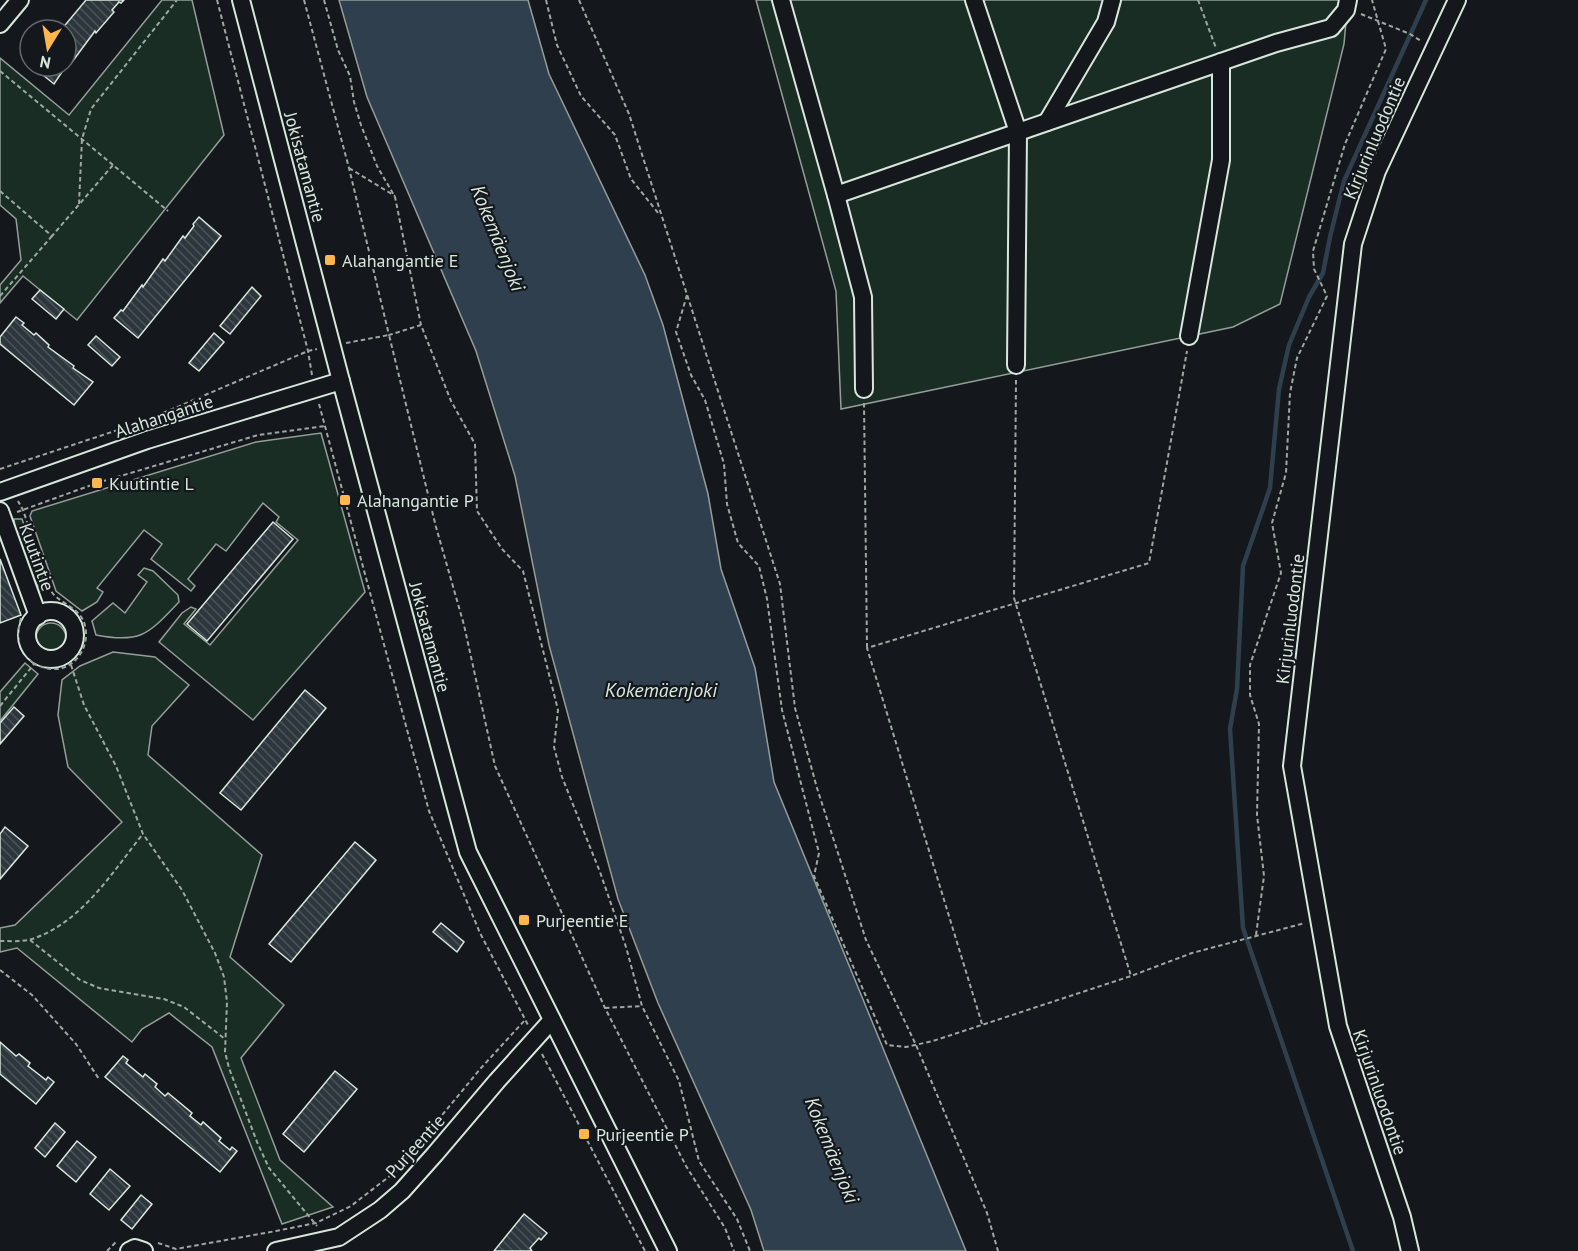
<svg xmlns="http://www.w3.org/2000/svg" width="1578" height="1251" font-family="'PT Sans',sans-serif">
	<style>
		.green { fill: #1a2d24; stroke: #939e99; stroke-width: 1.5 }
		.water { fill: #2f3f4d; stroke: #939e99; stroke-width: 1.5 }
		.lines { fill: none; stroke-linecap: round; stroke-linejoin: round }
		.stream { stroke: #2f3f4d; stroke-width: 4.5 }
		.building { fill: url(#building-back-hatch); stroke: #d8e6dc; stroke-width: 1.5 }
		.minor-casing { stroke: #d8e6dc; stroke-width: 20 }
		.path { stroke: #9da8a2; stroke-width: 2; stroke-dasharray: 4.5 3; stroke-linecap: butt }
		.minor { stroke: #14181c; stroke-width: 16 }
		.poi-dot { fill: #ffb74d; stroke: #14181c; stroke-width: 2 }
		.labels { text-anchor: middle; dominant-baseline: central; stroke-width: 4.5; stroke-linejoin: round; paint-order: stroke }
		.street-label { font-size: 18px; fill: #d8e6dc; stroke: #14181c }
		.poi-label { font-size: 18px; fill: #d8e6dc; stroke: #14181c; text-anchor: start }
		.water-label { font-size: 20px; font-style: italic; fill: #d8e6dc; stroke: #14181c }
	</style>
	<defs>
		<pattern id="building-back-hatch" width="6" height="6" patternUnits="userSpaceOnUse" patternTransform="scale(1.5)"><rect width="6" height="6" fill="#2c363c"/><path d="M-1 5l2 2M0 0l6 6M5-1l2 2" fill="none" stroke="#4a5358"/></pattern>
	</defs>
	<rect width="100%" height="100%" fill="#14181c"/>
	<!-- green -->
	<g class="green">
		<path d="M162,0H192L224,135L77,320L23,276L0,303V285L21,260L16,219L0,205V58L69,115Z"/>
		<path d="M756,0H1348L1344,44L1280,304L1233,327L841,409L836,291Z"/>
		<path d="M321,433L365,592L253,720L159,642L182,613L191,607L196,609L184,624L210,645L298,540L276,522L279,517L263,503L226,551L216,544L188,579L195,586L191,591L151,559L162,544L144,530L97,588L103,592L97,602L82,611L56,591L30,516L32,511L256,442Z"/>
		<path d="M14,519H22L45,585V590L40,591C30,569 16,543 14,519Z"/>
		<path d="M144,568L153,571L178,595L179,602C149,633 142,644 96,635L92,621L113,603L125,613L147,582L138,575Z"/>
		<circle cx="51" cy="638" r="15"/>
		<path d="M113,652L155,657L189,685L152,726L148,755L262,855L230,957L284,1005L241,1058L280,1160L333,1207L282,1224L212,1047L169,1013L142,1029L132,1042L17,948L0,952V928L15,925L122,822L68,767L58,715L62,680L80,666Z"/>
		<path d="M25,663L38,674L0,721V692Z"/>
	</g>
	<!-- water -->
	<path class="water" d="M339,0H528L549,74L645,275L663,325L708,494L721,569L755,668L774,782L966,1251H764L751,1210L658,1003L618,899L549,645L515,476L476,351L367,97Z"/>
	<g class="lines">
		<!-- stream -->
		<path class="stream" d="M1353,1251L1243,928L1230,729L1237,689L1243,566L1270,488L1279,389L1289,345L1309,297L1323,273L1330,237L1344,181L1426,0"/>
	</g>
	<!-- building -->
	<g class="building">
		<path d="M86,0H124L121,3L119,2L112,10L114,12L96,33L95,31L72,62L70,60L66,66V30H61Z"/>
		<path d="M32,66H66L54,84Z"/>
		<path d="M199,217L221,236L138,338L114,318L121,310L123,311L142,285L143,287L163,259L165,261L183,236L185,238L194,226L193,224Z"/>
		<path d="M252,287L261,296L230,334L220,326Z"/>
		<path d="M40,290L64,309L56,319L32,299Z"/>
		<path d="M16,317L24,323L22,325L34,335L36,333L49,345L48,347L74,366L73,368L93,382L74,405L0,344V337Z"/>
		<path d="M214,333L224,342L199,371L189,363Z"/>
		<path d="M96,336L120,357L112,366L88,345Z"/>
		<path d="M273,522L293,539L207,641L187,624Z"/>
		<path d="M0,559L21,615L0,623Z"/>
		<path d="M305,690L326,708L241,810L220,793Z"/>
		<path d="M14,707L24,716L0,744V723Z"/>
		<path d="M5,827L28,846L0,879V834Z"/>
		<path d="M355,842L376,860L291,962L269,944Z"/>
		<path d="M441,923L464,942L457,952L433,932Z"/>
		<path d="M0,1042L16,1056L19,1054L30,1063L28,1066L46,1080L48,1077L54,1082L36,1104L0,1074Z"/>
		<path d="M123,1056L128,1060L126,1063L143,1077L145,1074L157,1084L155,1087L165,1096L168,1093L192,1113L190,1116L201,1125L203,1122L221,1138L219,1141L230,1150L232,1147L237,1151L220,1172L105,1077Z"/>
		<path d="M335,1071L357,1089L304,1152L283,1134Z"/>
		<path d="M55,1123L65,1132L45,1157L35,1148Z"/>
		<path d="M77,1141L96,1157L76,1182L57,1166Z"/>
		<path d="M110,1169L130,1186L109,1210L90,1194Z"/>
		<path d="M141,1195L152,1204L132,1229L121,1220Z"/>
		<path d="M524,1214L547,1233L541,1240L539,1238L530,1248L532,1251H494Z"/>
	</g>
	<g class="lines">
		<defs>
			<g id="minor">
				<path d="M241,0L341,381L468,852L668,1251"/>
				<path d="M781,0L836,195L1276,43L1331,28L1346,10L1348,0"/>
				<path d="M974,0L1018,132L1016,365"/>
				<path d="M0,24L20,0"/>
				<path d="M1047,122L1106,22L1112,0"/>
				<path d="M836,195L863,297L864,389"/>
				<path d="M1189,336L1221,160V62"/>
				<path d="M0,492L147,440L341,381"/>
				<path d="M0,511L38,616"/>
				<circle cx="51" cy="635" r="24"/>
				<path d="M129,1251L135,1248L144,1251"/>
				<path d="M276,1251L339,1237L380,1210L402,1191L435,1154L497,1081L552,1020"/>
				<path d="M1410,1251L1402,1217L1338,1026L1292,766L1353,244L1377,171L1457,0"/>
			</g>
		</defs>
		<!-- minor casing -->
		<use href="#minor" class="minor-casing"/>
		<!-- path -->
		<g class="path">
			<path d="M217,0L308,351L312,375"/>
			<path d="M304,0L349,168L389,335L421,325L451,401L475,444L477,511L502,549L523,571L558,710L554,747L562,777L600,872L626,947L642,1006L679,1081L699,1161L737,1219L750,1251"/>
			<path d="M324,0L338,50L350,76L354,102L361,125L377,166L395,197L421,325"/>
			<path d="M546,0L557,45L581,96L615,135L631,179L659,214"/>
			<path d="M579,0L629,114L780,584L795,708L817,788L866,940L916,1045L987,1213L998,1251"/>
			<path d="M1198,0L1216,48"/>
			<path d="M1361,14L1410,34L1421,41"/>
			<path d="M0,71L113,165"/>
			<path d="M349,168L395,196"/>
			<path d="M0,191L52,236L113,165L168,211"/>
			<path d="M79,204L82,139L91,109L177,0"/>
			<path d="M687,295L676,332L691,375L705,400L724,464L727,504L738,543L759,566L767,599L782,710L819,853L814,876L887,1045L906,1047L933,1041L1131,976L1192,953L1305,923"/>
			<path d="M0,296L52,236"/>
			<path d="M346,343L389,335L436,527L464,625L495,766L605,1008L686,1166L725,1228L734,1251"/>
			<path d="M1016,380L1014,598L1131,976"/>
			<path d="M864,403L867,647"/>
			<path d="M319,404L429,811L480,933L528,1025"/>
			<path d="M0,469L142,422L308,351L317,349"/>
			<path d="M17,512L97,483L258,435L325,426"/>
			<path d="M21,618C15,637 22,651 34,664"/>
			<path d="M71,665L84,705L116,766L143,834L182,890L215,953L224,977L227,1002L225,1052L229,1068L257,1142L269,1168L317,1226"/>
			<path d="M0,706L34,664C40,666 46,669 52,669C77,671 93,642 83,620C76,606 55,601 50,589C39,564 32,536 23,510L18,501"/>
			<path d="M1256,935L1264,876L1257,815L1259,724L1250,695V665L1281,573L1272,523L1286,473L1290,393L1297,358L1327,296L1314,269L1313,251L1345,144L1386,49L1372,0"/>
			<path d="M30,940L80,980L99,988L164,999L184,1007L225,1039"/>
			<path d="M0,941C10,941 23,942 32,939C81,923 112,873 142,835"/>
			<path d="M0,970L32,995L76,1044L99,1079"/>
			<path d="M605,1008L642,1006"/>
			<path d="M982,1024L867,648L1149,563L1187,351"/>
			<path d="M542,1054L645,1251"/>
			<path d="M158,1243L176,1249L276,1231L316,1223L351,1206L395,1172L481,1068L525,1020"/>
			<path d="M107,1251L116,1242"/>
		</g>
		<!-- minor -->
		<use href="#minor" class="minor"/>
	</g>
	<!-- markers -->
	<g class="poi-dot">
		<rect x="324" y="254" width="12" height="12" rx="3"/>
		<rect x="91" y="477" width="12" height="12" rx="3"/>
		<rect x="339" y="494" width="12" height="12" rx="3"/>
		<rect x="518" y="914" width="12" height="12" rx="3"/>
		<rect x="578" y="1128" width="12" height="12" rx="3"/>
	</g>
	<g class="labels">
		<!-- street labels -->
		<g class="street-label">
			<text transform="translate(1374 138) rotate(-67)">Kirjurinluodontie</text>
			<text transform="translate(305 167) rotate(75)">Jokisatamantie</text>
			<text transform="translate(164 416) rotate(-18)">Alahangantie</text>
			<text transform="translate(37 557) rotate(70)">Kuutintie</text>
			<text transform="translate(1290 619) rotate(-83)">Kirjurinluodontie</text>
			<text transform="translate(430 637) rotate(75)">Jokisatamantie</text>
			<text transform="translate(1380 1092) rotate(71)">Kirjurinluodontie</text>
			<text transform="translate(415 1146) rotate(-48)">Purjeentie</text>
		</g>
		<!-- poi labels -->
		<g class="poi-label">
			<text x="342" y="260">Alahangantie E</text>
			<text x="109" y="483">Kuutintie L</text>
			<text x="357" y="500">Alahangantie P</text>
			<text x="536" y="920">Purjeentie E</text>
			<text x="596" y="1134">Purjeentie P</text>
		</g>
		<!-- water labels -->
		<g class="water-label">
			<text transform="translate(498 238) rotate(68)">Kokemäenjoki</text>
			<text x="661" y="690">Kokemäenjoki</text>
			<text transform="translate(832 1150) rotate(68)">Kokemäenjoki</text>
		</g>
	</g>
	<!-- north arrow -->
	<g transform="translate(48 48) rotate(191)"><circle r="28" fill="#14181c" stroke="#626a69" stroke-width="1.5"/>
	<path d="M0-4.5L10 22L0 15L-10 22Z" fill="#ffb74d"/>
	<text y="-9" font-size="16" font-weight="bold" text-anchor="middle" fill="#d8e6dc">N</text>
	</g>
</svg>
